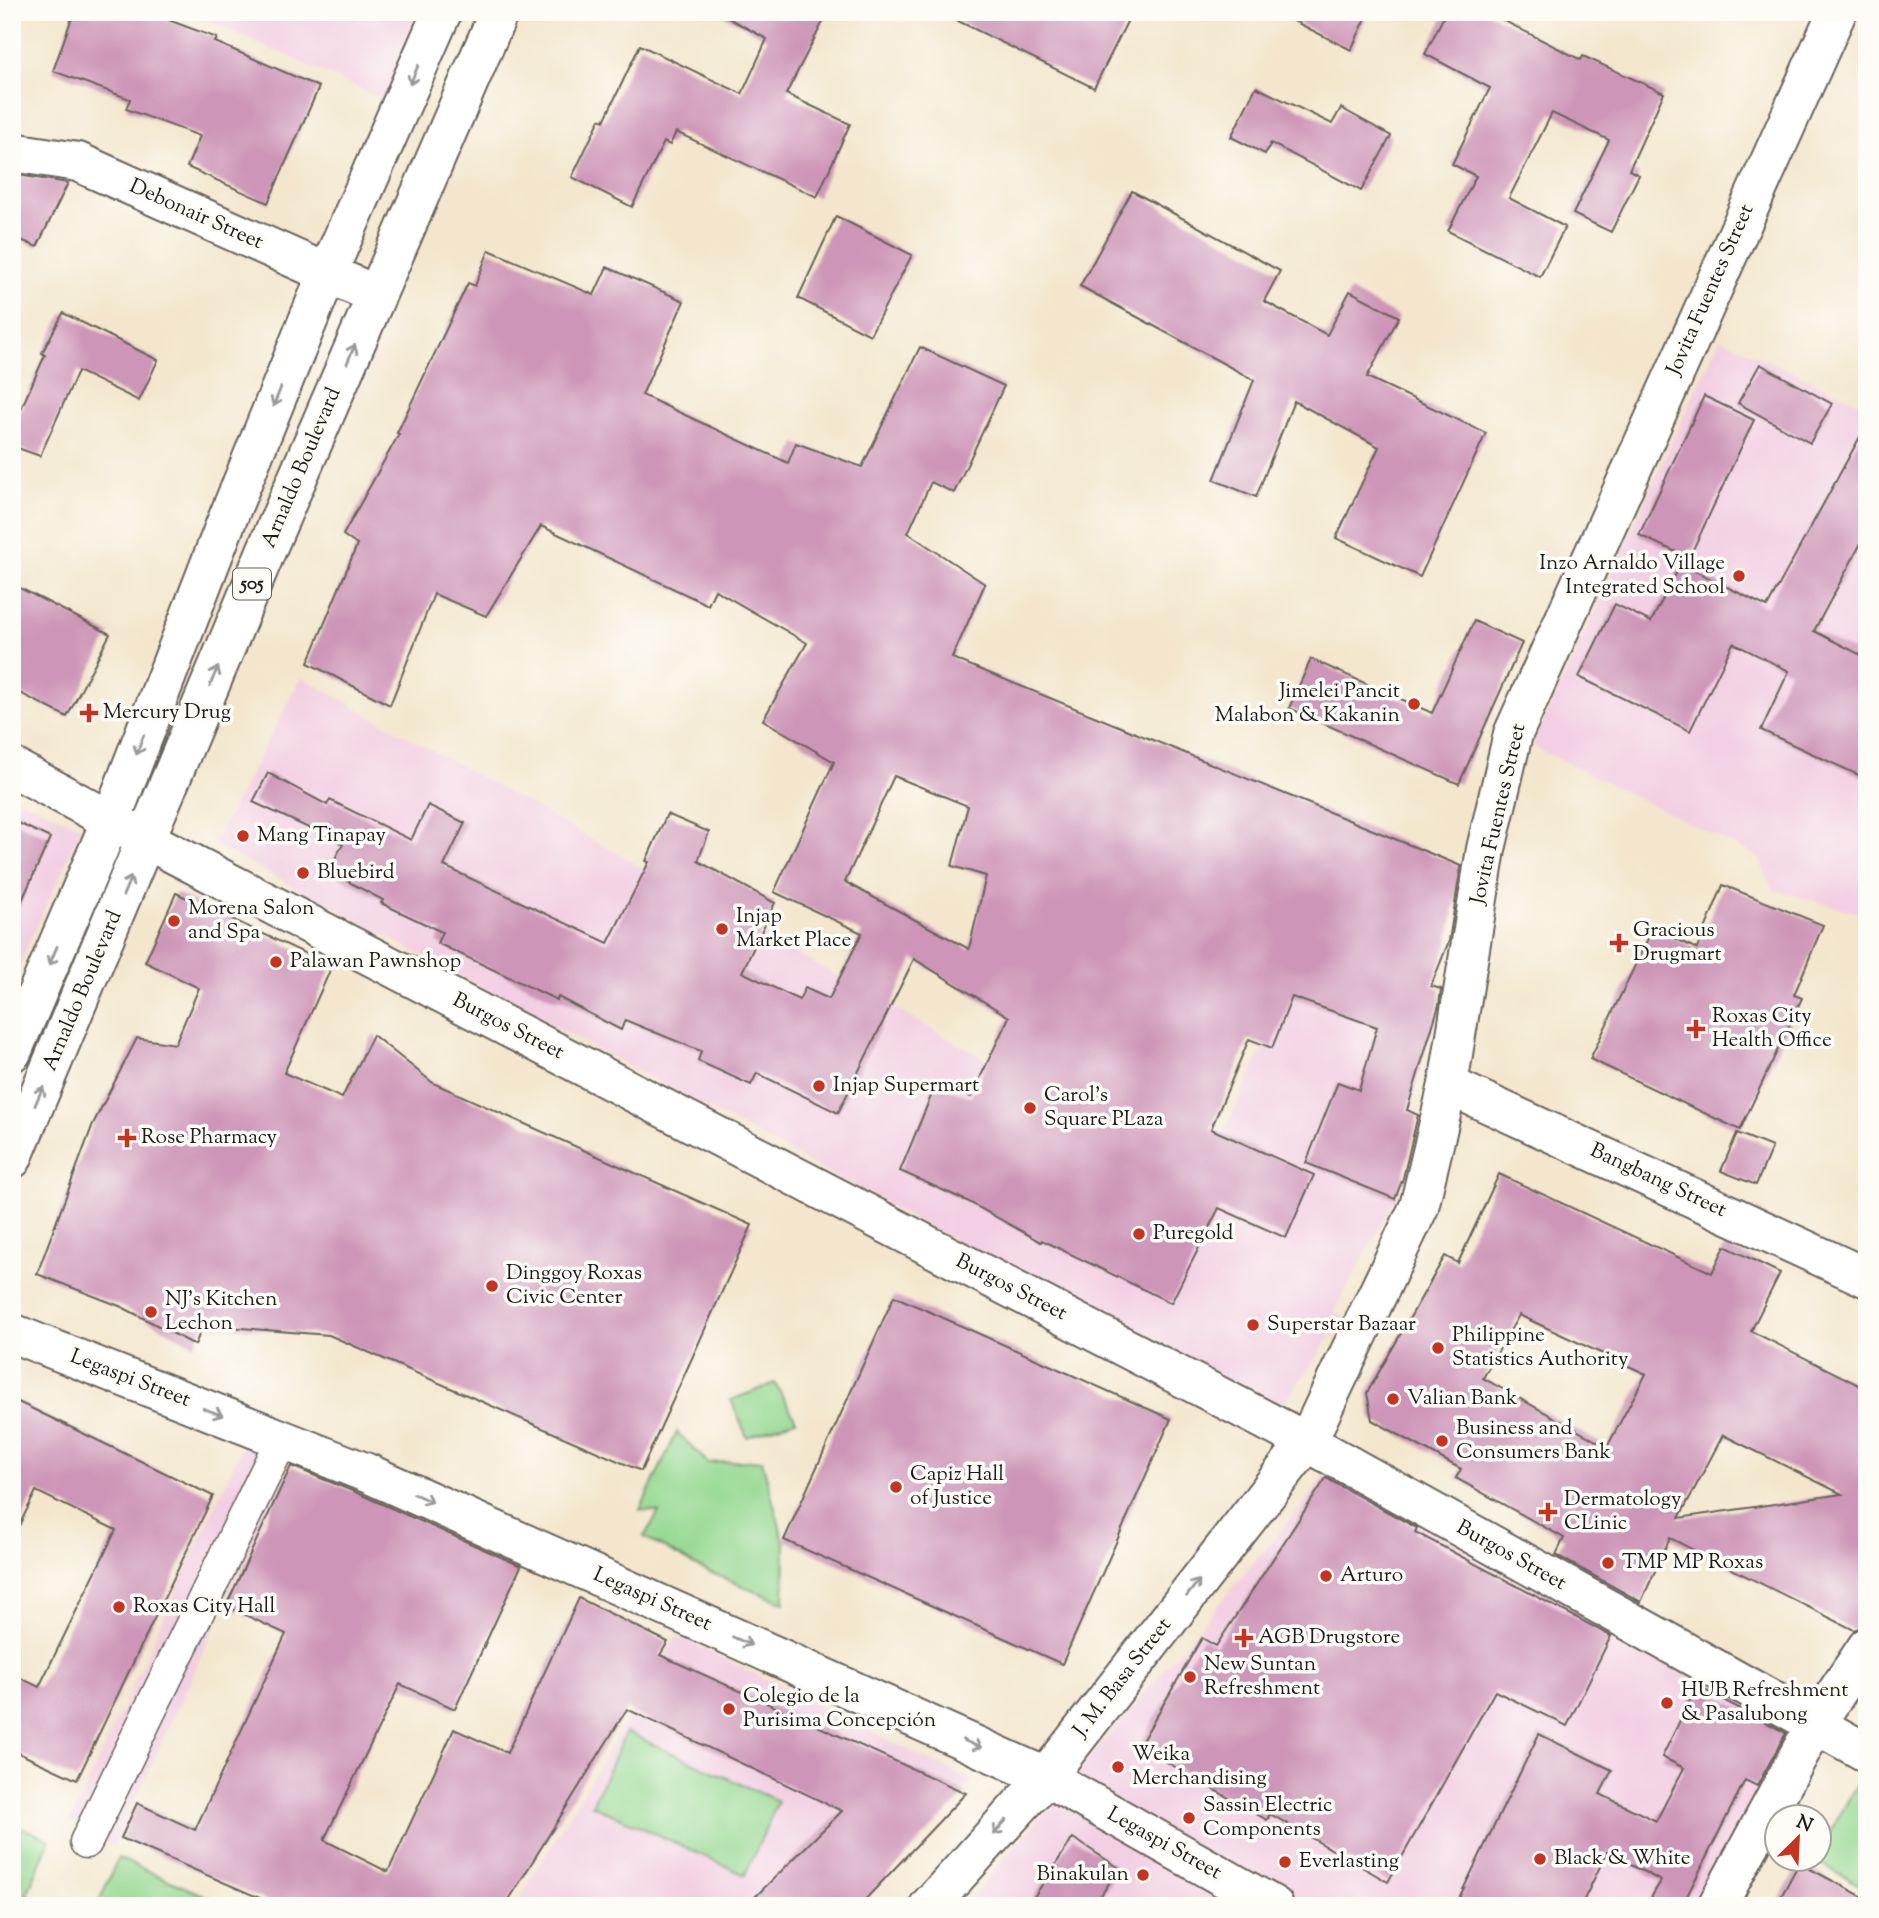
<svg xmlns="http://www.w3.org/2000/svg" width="1879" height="1918" font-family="'Sorts Mill Goudy',serif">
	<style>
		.built { fill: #f2cfe2 }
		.green { fill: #94d890; stroke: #587a56; stroke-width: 2 }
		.building { fill: #cd95b7; fill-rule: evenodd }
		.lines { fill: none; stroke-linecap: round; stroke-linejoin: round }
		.pedestrian-casing { stroke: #67635a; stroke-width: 35 }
		.minor-casing { stroke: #67635a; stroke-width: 42 }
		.tertiary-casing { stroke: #67635a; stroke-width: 42 }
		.secondary-casing { stroke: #67635a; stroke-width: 42 }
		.trunk-casing { stroke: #67635a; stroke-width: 42 }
		.pedestrian { stroke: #fff; stroke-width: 32 }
		.minor { stroke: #fff; stroke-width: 38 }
		.tertiary { stroke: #fff; stroke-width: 38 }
		.secondary { stroke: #fff; stroke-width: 38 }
		.trunk { stroke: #fff; stroke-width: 38 }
		.oneway { stroke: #999 }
		.poi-dot { fill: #c8321e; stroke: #fdfcf7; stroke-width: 2.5 }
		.labels { text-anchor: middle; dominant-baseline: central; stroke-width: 7; stroke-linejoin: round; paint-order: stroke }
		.shield { fill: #fdfcf7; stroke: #605f5e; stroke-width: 2 }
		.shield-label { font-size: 19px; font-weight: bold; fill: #1c1c1c }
		.street-label { font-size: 21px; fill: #1c1c1c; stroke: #fdfcf7 }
		.poi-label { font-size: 21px; fill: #1c1c1c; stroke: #fdfcf7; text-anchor: start }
	</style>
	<rect width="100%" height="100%" fill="#fdfcf7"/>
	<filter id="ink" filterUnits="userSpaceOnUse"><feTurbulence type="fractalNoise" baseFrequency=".0143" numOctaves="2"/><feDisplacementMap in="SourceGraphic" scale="14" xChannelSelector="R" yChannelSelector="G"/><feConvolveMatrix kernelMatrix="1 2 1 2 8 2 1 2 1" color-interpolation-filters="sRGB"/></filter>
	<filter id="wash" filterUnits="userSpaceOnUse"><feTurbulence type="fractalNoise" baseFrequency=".00686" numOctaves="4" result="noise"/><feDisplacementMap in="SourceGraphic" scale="28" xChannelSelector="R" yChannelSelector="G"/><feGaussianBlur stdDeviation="1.57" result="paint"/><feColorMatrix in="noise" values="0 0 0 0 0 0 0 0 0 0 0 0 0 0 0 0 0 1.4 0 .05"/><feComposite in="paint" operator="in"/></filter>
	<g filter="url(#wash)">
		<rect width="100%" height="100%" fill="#f3e6cc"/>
		<!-- built -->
		<g class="built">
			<path d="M189,12H433L395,105Z"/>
			<path d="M1720,338L1867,406V915L1773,890L1758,857L1532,746Z"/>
			<path d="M301,677L1202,1180L1365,826L1459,865L1395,1199L1334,1312L1344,1317L1291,1394L1279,1415L214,844Z"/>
			<path d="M12,796L82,827L12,980Z"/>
			<path d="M244,1442L291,1460L114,1846L70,1822Z"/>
			<path d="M1329,1473L1821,1741L1719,1906H965Z"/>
			<path d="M677,1636L972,1781L862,1906H515Z"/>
		</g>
		<!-- green -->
		<g class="green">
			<path d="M775,1383L796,1420L747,1437L731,1400Z"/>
			<path d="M677,1432L708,1463L762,1460L785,1546L784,1603L702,1569L644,1537L659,1512L640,1510Z"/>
			<path d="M626,1732L778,1801L745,1875L592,1805Z"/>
			<path d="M1864,1773L1867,1775V1889L1813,1860L1820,1858V1849Z"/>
			<path d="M12,1823L50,1840L22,1906H12Z"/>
			<path d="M118,1858L228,1906H97Z"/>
		</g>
		<g id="blocks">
			<!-- building -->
			<g class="building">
				<path d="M74,12H147L217,38L215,42L319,87L268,203L187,167L200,136L126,109L130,99L53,71Z"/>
				<path d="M717,12H828L786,94L850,124L817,197L676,132L670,145L664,142L632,207L572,177L600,119L604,121L640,45L742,94L767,39Z"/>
				<path d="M940,12H1132L1094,88Z"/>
				<path d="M1276,12H1369L1351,50Z"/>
				<path d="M1446,12H1487L1581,60L1583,56L1664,93L1629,170L1639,175L1611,232L1573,214L1609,140L1552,113L1509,198L1565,227L1540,277L1448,231L1476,176L1452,164L1490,88L1425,54Z"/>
				<path d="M1256,87L1332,124L1341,108L1391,136L1361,191L1271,143L1265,154L1231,137Z"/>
				<path d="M12,174L68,183L37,247L12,236Z"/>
				<path d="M1132,191L1280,271L1264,301L1327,335L1350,291L1399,317L1367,377L1486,433L1420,577L1336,538L1379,447L1294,401L1256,497L1214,480L1254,380L1080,286Z"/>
				<path d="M836,216L912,255L870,335L798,298Z"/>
				<path d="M489,250L594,295L607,267L684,301L642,395L788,463L796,443L862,467L920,347L1004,386L954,493L931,482L908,533L985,584L952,658L1461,866L1449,941L1431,986L1441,989L1439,1005L1407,1110L1418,1115L1403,1178L1395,1199L1306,1163L1338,1082L1359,1090L1377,1027L1292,997L1272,1048L1249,1039L1211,1129L1314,1175L1286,1238L1219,1208L1171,1303L1042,1240L1041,1242L967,1201L900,1171L936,1084L971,1097L1009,1017L914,959L838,1113L757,1073L751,1085L698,1061L701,1051L625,1020L621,1030L558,997L557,1000L437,943L442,932L381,903L383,900L328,871L343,844L253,802L268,773L327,805L330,800L411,840L428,805L465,823L444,866L608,943L649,862L646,861L667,814L709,832L698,861L775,903L742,972L799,1000L805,988L829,999L862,933L774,892L834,762L763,720L807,643L715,590L708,605L541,526L486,616L434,594L390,705L308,663L357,545L343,535L399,434L397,433L468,283L475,286ZM894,776L968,806L952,866L986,876L969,949L845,882Z"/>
				<path d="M63,313L158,360L139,401L78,371L40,456L12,446V429L45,355L42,353Z"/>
				<path d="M1760,364L1832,404L1810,443L1738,403Z"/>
				<path d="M1704,396L1754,420L1689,558L1639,535Z"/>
				<path d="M1867,424V532L1814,631L1867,658V779L1761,730L1789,671L1733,643L1690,731L1579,677L1615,604L1651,622L1681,564L1767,607Z"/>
				<path d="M12,584L110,634L67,717L12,689Z"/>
				<path d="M1474,621L1522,643L1459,784L1289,708L1311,659L1432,713Z"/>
				<path d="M12,820L50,838L12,923Z"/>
				<path d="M1723,885L1823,925L1794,995L1802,998L1740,1130L1590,1059L1653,928L1697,949Z"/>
				<path d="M176,893L332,966L284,1073L342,1098L373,1035L433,1083L752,1225L641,1471L329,1335L203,1325L195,1345L122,1307L37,1274L93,1124L137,1038L175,1044L199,988L145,962Z"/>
				<path d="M1737,1133L1772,1147L1756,1185L1721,1171Z"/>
				<path d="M1499,1174L1712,1273L1725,1246L1780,1273L1751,1331L1867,1389V1625L1854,1630L1670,1538L1641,1602L1556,1555L1564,1538L1456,1478L1461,1469L1372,1420L1367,1393L1445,1256L1458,1263ZM1519,1315L1646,1374L1607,1447L1483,1378ZM1723,1435L1842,1494L1679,1518Z"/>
				<path d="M894,1296L1171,1419L1062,1664L784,1540Z"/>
				<path d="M12,1399L213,1496L77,1780L12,1750V1674L39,1687L116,1530L36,1491L12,1540Z"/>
				<path d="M291,1466L355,1492L521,1566L455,1709L400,1684L324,1840L388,1872L454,1729L507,1753L579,1598L668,1642L660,1655L966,1793L859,1906H746L842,1811L627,1709L505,1906H278L121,1838L137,1803L195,1830L286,1634L226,1606Z"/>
				<path d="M1326,1478L1417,1528L1415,1532L1611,1636L1567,1726L1495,1691L1388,1882L1270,1814L1267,1820L1139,1746L1202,1638L1216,1646Z"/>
				<path d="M1697,1686L1786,1733L1757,1786L1745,1780L1682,1906H1646L1661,1881L1607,1852L1581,1906H1455L1539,1734L1612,1770L1600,1794L1656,1821L1684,1768L1662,1757Z"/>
				<path d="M1073,1838L1119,1868L1094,1906H1028Z"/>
				<path d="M1799,1863L1867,1899V1906H1776Z"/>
			</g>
		</g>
	</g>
	<g filter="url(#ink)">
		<use href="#blocks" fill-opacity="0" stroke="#67635a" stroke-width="2"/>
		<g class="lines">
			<defs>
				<path id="pedestrian" d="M86,1842L282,1439"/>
				<g id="minor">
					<path d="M12,152L78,162L376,295"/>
					<path d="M1448,1085L1867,1278"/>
					<path d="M1717,1906L1815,1725L1867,1647"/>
				</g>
				<g id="tertiary">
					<path d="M147,840L1307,1442L1867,1753"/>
					<path d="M12,1333L367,1473L1046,1777L1274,1906"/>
					<path d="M929,1906L1046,1777L1307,1442L1419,1207L1448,1085L1486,849L1513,734L1837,12"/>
				</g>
				<path id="secondary" d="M12,767L147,840"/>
				<g id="trunk">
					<path d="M12,1052L111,820L225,525L327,274L442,12"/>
					<path d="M12,1159L269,544L499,12"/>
				</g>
			</defs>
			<!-- pedestrian casing -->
			<use href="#pedestrian" class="pedestrian-casing"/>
			<!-- minor casing -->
			<use href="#minor" class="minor-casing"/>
			<!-- tertiary casing -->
			<use href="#tertiary" class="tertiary-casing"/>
			<!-- secondary casing -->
			<use href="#secondary" class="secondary-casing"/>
			<!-- trunk casing -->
			<use href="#trunk" class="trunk-casing"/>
			<!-- pedestrian -->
			<use href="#pedestrian" class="pedestrian"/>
			<!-- minor -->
			<use href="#minor" class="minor"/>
			<!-- tertiary -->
			<use href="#tertiary" class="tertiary"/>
			<!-- secondary -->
			<use href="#secondary" class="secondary"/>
			<!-- trunk -->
			<use href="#trunk" class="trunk"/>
		</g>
		<!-- one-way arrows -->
		<defs><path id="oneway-shaft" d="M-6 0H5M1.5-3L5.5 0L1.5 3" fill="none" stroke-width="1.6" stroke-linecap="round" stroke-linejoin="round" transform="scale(1.75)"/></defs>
		<g class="oneway">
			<use href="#oneway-shaft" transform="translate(414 75) rotate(114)"/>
			<use href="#oneway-shaft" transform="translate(351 354) rotate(-67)"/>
			<use href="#oneway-shaft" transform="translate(277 397) rotate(112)"/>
			<use href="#oneway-shaft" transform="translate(214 676) rotate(-67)"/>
			<use href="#oneway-shaft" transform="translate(140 745) rotate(111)"/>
			<use href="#oneway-shaft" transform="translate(127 886) rotate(-67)"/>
			<use href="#oneway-shaft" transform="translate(53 956) rotate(113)"/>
			<use href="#oneway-shaft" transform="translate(39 1096) rotate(-67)"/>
			<use href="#oneway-shaft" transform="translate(213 1412) rotate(21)"/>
			<use href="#oneway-shaft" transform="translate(423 1498) rotate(24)"/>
			<use href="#oneway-shaft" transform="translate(1193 1588) rotate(-52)"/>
			<use href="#oneway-shaft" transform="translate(742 1641) rotate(24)"/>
			<use href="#oneway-shaft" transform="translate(972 1744) rotate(24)"/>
			<use href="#oneway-shaft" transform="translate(1000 1827) rotate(132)"/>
		</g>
	</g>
	<!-- markers -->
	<g class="poi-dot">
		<circle cx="1739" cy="576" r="7"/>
		<circle cx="1414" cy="704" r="7"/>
		<path d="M85.5 702.5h7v7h7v7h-7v7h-7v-7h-7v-7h7z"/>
		<circle cx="243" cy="836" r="7"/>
		<circle cx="303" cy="873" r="7"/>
		<circle cx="174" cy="921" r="7"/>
		<circle cx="722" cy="929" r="7"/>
		<path d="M1615.5 932.5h7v7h7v7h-7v7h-7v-7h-7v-7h7z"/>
		<circle cx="276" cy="962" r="7"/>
		<path d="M1692.5 1018.5h7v7h7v7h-7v7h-7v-7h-7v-7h7z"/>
		<circle cx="819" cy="1086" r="7"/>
		<circle cx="1030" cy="1108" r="7"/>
		<path d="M123.5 1127.5h7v7h7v7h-7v7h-7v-7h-7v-7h7z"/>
		<circle cx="1139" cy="1234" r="7"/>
		<circle cx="492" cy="1286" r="7"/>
		<circle cx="151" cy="1312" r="7"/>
		<circle cx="1253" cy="1325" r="7"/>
		<circle cx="1438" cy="1348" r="7"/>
		<circle cx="1393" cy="1399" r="7"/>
		<circle cx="1442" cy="1441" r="7"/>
		<circle cx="896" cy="1487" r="7"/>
		<path d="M1544.5 1501.5h7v7h7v7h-7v7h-7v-7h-7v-7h7z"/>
		<circle cx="1608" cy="1563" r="7"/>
		<circle cx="1326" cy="1576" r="7"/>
		<circle cx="119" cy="1607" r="7"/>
		<path d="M1240.5 1627.5h7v7h7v7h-7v7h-7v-7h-7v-7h7z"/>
		<circle cx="1190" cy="1677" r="7"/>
		<circle cx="1667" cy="1703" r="7"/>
		<circle cx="729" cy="1709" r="7"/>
		<circle cx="1118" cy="1767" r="7"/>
		<circle cx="1189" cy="1818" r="7"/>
		<circle cx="1540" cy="1859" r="7"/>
		<circle cx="1285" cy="1862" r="7"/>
		<circle cx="1143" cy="1875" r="7"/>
	</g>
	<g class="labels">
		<!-- shield labels -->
		<rect class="shield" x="233" y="568.5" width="38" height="31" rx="5"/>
		<g class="shield-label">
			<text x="252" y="584">505</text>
		</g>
		<!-- street labels -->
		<g class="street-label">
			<text transform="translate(196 215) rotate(24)">Debonair Street</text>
			<text transform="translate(1711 290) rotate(-66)">Jovita Fuentes Street</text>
			<text transform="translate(302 468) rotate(-67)">Arnaldo Boulevard</text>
			<text transform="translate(1499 814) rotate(-77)">Jovita Fuentes Street</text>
			<text transform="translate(83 991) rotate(-67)">Arnaldo Boulevard</text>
			<text transform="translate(508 1027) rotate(27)">Burgos Street</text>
			<text transform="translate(1658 1181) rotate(25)">Bangbang Street</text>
			<text transform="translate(1011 1288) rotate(27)">Burgos Street</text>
			<text transform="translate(130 1379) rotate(21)">Legaspi Street</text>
			<text transform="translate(1511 1556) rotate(29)">Burgos Street</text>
			<text transform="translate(652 1600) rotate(24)">Legaspi Street</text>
			<text transform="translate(1123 1678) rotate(-52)">J. M. Basa Street</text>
			<text transform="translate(1164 1844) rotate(29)">Legaspi Street</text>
		</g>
		<!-- poi labels -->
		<g class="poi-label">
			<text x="1725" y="564" text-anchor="end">Inzo Arnaldo Village<tspan x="1725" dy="24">Integrated School</tspan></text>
			<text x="1400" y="692" text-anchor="end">Jimelei Pancit<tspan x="1400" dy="24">Malabon &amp; Kakanin</tspan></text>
			<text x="103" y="713">Mercury Drug</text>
			<text x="257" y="836">Mang Tinapay</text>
			<text x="317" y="873">Bluebird</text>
			<text x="188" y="909">Morena Salon<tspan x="188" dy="24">and Spa</tspan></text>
			<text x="736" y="917">Injap<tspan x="736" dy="24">Market Place</tspan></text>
			<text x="1633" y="931">Gracious<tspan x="1633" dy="24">Drugmart</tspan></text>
			<text x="290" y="962">Palawan Pawnshop</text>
			<text x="1712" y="1017">Roxas City<tspan x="1712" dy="24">Health Office</tspan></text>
			<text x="833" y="1086">Injap Supermart</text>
			<text x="1044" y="1096">Carol's<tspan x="1044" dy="24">Square PLaza</tspan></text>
			<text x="141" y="1138">Rose Pharmacy</text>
			<text x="1153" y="1234">Puregold</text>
			<text x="506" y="1274">Dinggoy Roxas<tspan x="506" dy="24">Civic Center</tspan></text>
			<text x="165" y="1300">NJ's Kitchen<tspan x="165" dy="24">Lechon</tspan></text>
			<text x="1267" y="1325">Superstar Bazaar</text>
			<text x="1452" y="1336">Philippine<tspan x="1452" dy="24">Statistics Authority</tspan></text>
			<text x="1407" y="1399">Valian Bank</text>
			<text x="1456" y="1429">Business and<tspan x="1456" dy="24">Consumers Bank</tspan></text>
			<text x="910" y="1475">Capiz Hall<tspan x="910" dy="24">of Justice</tspan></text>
			<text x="1564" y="1500">Dermatology<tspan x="1564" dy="24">CLinic</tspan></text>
			<text x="1622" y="1563">TMP MP Roxas</text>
			<text x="1340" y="1576">Arturo</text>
			<text x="133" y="1607">Roxas City Hall</text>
			<text x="1258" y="1638">AGB Drugstore</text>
			<text x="1204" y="1665">New Suntan<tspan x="1204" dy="24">Refreshment</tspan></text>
			<text x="1681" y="1691">HUB Refreshment<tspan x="1681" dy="24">&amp; Pasalubong</tspan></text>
			<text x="743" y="1697">Colegio de la<tspan x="743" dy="24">Purisima Concepción</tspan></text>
			<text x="1132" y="1755">Weika<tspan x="1132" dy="24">Merchandising</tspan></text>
			<text x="1203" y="1806">Sassin Electric<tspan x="1203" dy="24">Components</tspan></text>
			<text x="1554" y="1859">Black &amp; White</text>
			<text x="1299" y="1862">Everlasting</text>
			<text x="1129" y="1875" text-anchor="end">Binakulan</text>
		</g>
	</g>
	<!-- margin -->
	<rect width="1879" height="1918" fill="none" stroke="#fdfcf7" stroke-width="42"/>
	<!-- north arrow -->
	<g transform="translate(1798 1838) rotate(24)"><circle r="33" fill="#fdfcf7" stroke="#a3a29f" stroke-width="2"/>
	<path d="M0-5L12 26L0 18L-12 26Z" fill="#c8321e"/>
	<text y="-10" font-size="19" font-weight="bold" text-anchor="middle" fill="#1c1c1c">N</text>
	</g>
</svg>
